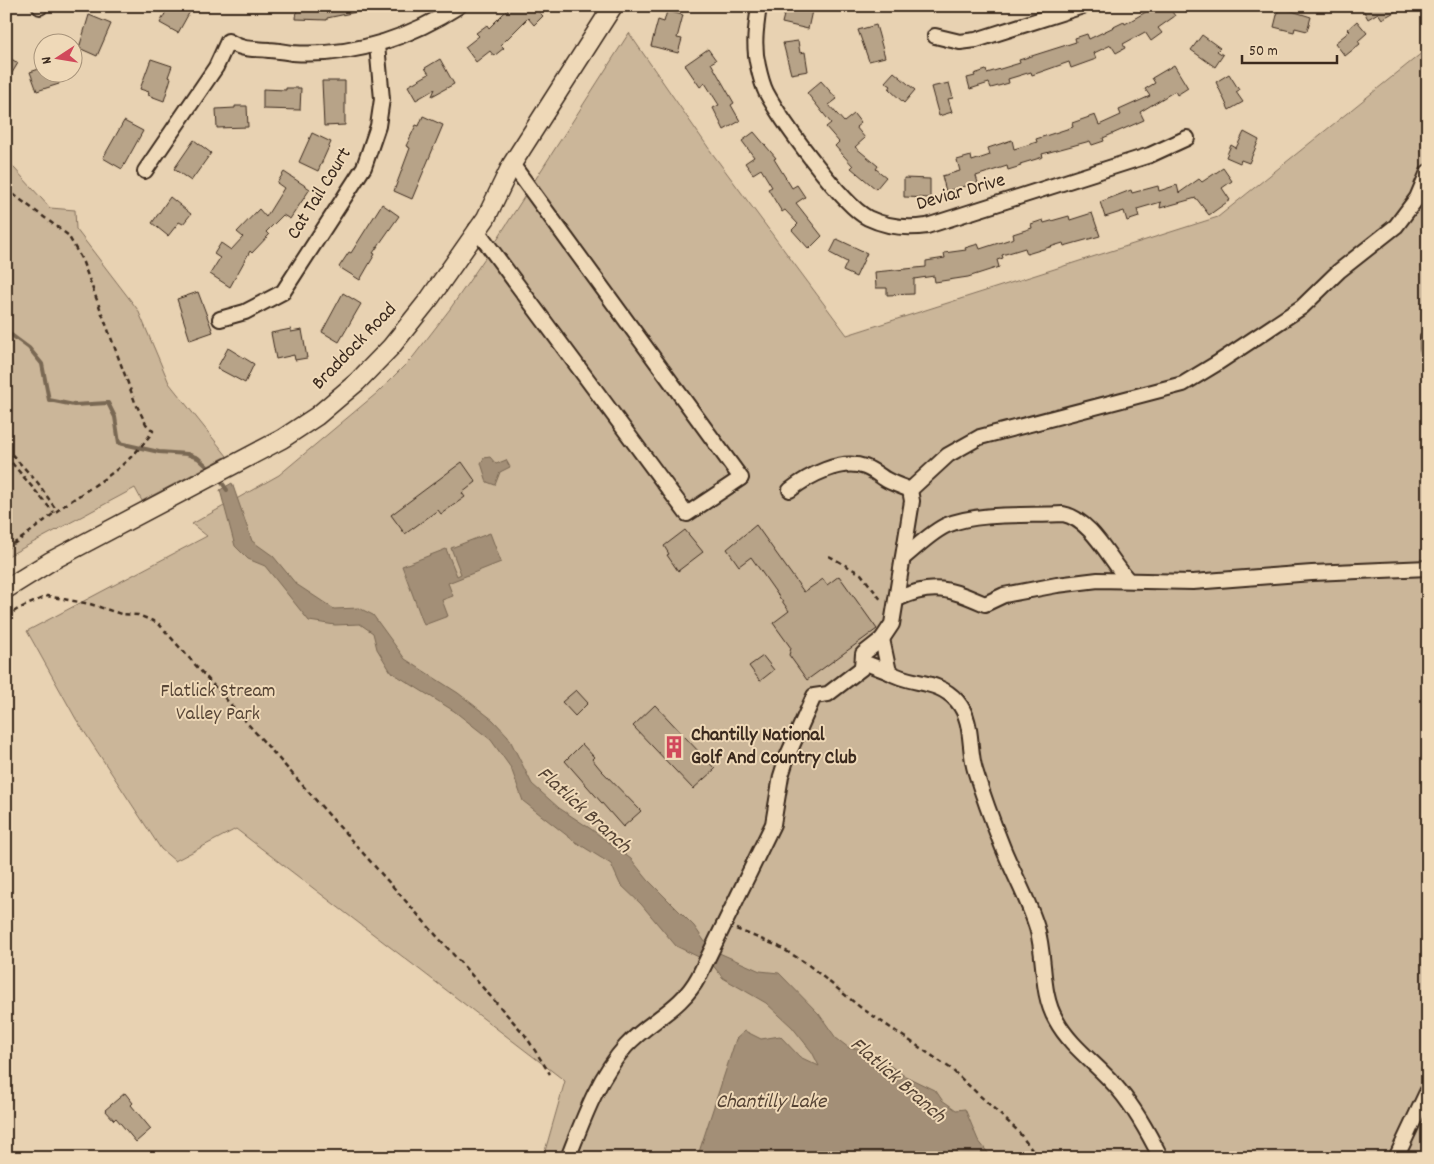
<svg xmlns="http://www.w3.org/2000/svg" width="1434" height="1164" font-family="Dekko,sans-serif">
	<style>
		.green { fill: #cbb699; stroke: #83705c }
		.water { fill: #a38f77; stroke: #796753 }
		.lines { fill: none; stroke-linecap: round; stroke-linejoin: round }
		.stream { stroke: #796753; stroke-width: 4 }
		.building { fill: #b7a388; stroke: #3b2a1e }
		.minor-casing { stroke: #3b2a1e; stroke-width: 18 }
		.major-casing { stroke: #3b2a1e; stroke-width: 21 }
		.path { stroke: #3b2a1e; stroke-width: 2.5; stroke-dasharray: 5 4; stroke-linecap: butt }
		.minor { stroke: #efd9b8; stroke-width: 14 }
		.major { stroke: #efd9b8; stroke-width: 18 }
		.labels { text-anchor: middle; dominant-baseline: central; stroke-width: 4; stroke-linejoin: round; paint-order: stroke }
		.street-label { font-size: 20px; fill: #3b2a1e; stroke: #efd9b8 }
		.park-label { font-size: 20px; fill: #584637; stroke: #efd9b8 }
		.poi-label { font-size: 20px; font-weight: bold; fill: #3b2a1e; stroke: #efd9b8; text-anchor: start }
		.water-label { font-size: 21px; font-style: italic; fill: #554334; stroke: #efd9b8 }
	</style>
	<rect width="100%" height="100%" fill="#e8d2b2"/>
	<filter id="ink" filterUnits="userSpaceOnUse"><feTurbulence type="fractalNoise" baseFrequency=".02" numOctaves="2"/><feDisplacementMap in="SourceGraphic" scale="10" xChannelSelector="R" yChannelSelector="G"/><feConvolveMatrix kernelMatrix="1 2 1 2 8 2 1 2 1" color-interpolation-filters="sRGB"/></filter>
	<g filter="url(#ink)">
		<!-- green -->
		<g class="green">
			<path d="M629,33L712,153L847,335L1218,217L1428,48V1158H543L565,1081L236,829L175,861L161,849L76,719L27,631L207,536L192,524L279,475L377,393L413,357L450,309L487,255Z"/>
			<path d="M6,159L50,208L75,210L76,229L138,310L169,383L227,456L142,501L135,488L6,557Z"/>
		</g>
		<!-- water -->
		<g class="water">
			<path d="M490,457L496,464L506,460L510,467L500,472L495,485L487,482L481,463L484,458Z"/>
			<path d="M232,483L252,541L273,556L296,584L334,609L359,608L373,615L405,659L458,693L493,720L508,736L532,784L559,808L591,829L631,859L648,880L694,926L705,942L717,952L760,971L779,973L819,1014L836,1038L849,1048H859L879,1058L903,1075L936,1091L942,1100L956,1110L965,1109L978,1140L992,1158H697L736,1039L745,1031L761,1039L780,1036L800,1057L819,1066L812,1052L792,1027L766,1003L723,978L711,963L676,946L641,904L620,884L611,864L574,841L523,801L511,768L491,740L454,711L391,672L377,649L373,633L360,624L335,625L309,621L265,566L248,559L235,546L220,490Z"/>
			<path d="M490,533L501,562L448,583L453,596L442,600L448,616L424,625L402,566L446,549L457,576L461,574L451,548Z"/>
		</g>
		<g class="lines">
			<!-- stream -->
			<g class="stream">
				<path d="M6,331L29,348L42,364L49,400L74,405L108,403L115,417L119,443L159,452L187,454L198,458L211,470"/>
				<path d="M218,477L227,490"/>
			</g>
		</g>
		<!-- building -->
		<g class="building">
			<path d="M169,6H193L178,33L160,23Z"/>
			<path d="M297,6H360L361,11L327,18V20L296,19Z"/>
			<path d="M511,6H533L543,16L534,25L528,18L501,45L504,48L494,56L490,51L476,62L465,47L479,36L476,33L487,25L489,28Z"/>
			<path d="M790,6H813L808,29L782,23L785,11L788,12Z"/>
			<path d="M1156,6H1168L1175,16L1158,28L1162,33L1151,41L1145,32L1123,44L1125,48L1116,53L1111,45L1094,53L1096,59L1071,68L1069,62L1032,75L1031,72L1008,79L1009,83L991,88L989,83L970,89L967,78L975,76L974,74L986,70L987,73L1020,63L1019,60L1076,42L1075,38L1087,34L1089,39L1124,22L1125,24Z"/>
			<path d="M1361,6H1405L1382,19L1378,13L1368,19Z"/>
			<path d="M1279,7L1311,17L1307,31L1295,28L1294,32L1274,27Z"/>
			<path d="M667,11L683,15L677,38L682,39L678,53L651,46L658,20L664,22Z"/>
			<path d="M89,15L111,24L97,56L79,48Z"/>
			<path d="M1357,21L1367,33L1358,41L1360,44L1345,56L1335,43L1350,31L1348,29Z"/>
			<path d="M876,25L885,57L869,61L858,30Z"/>
			<path d="M1202,35L1220,48L1217,51L1223,55L1215,67L1191,50Z"/>
			<path d="M798,41L800,53L805,52L808,71L791,74L783,43Z"/>
			<path d="M708,49L716,60L711,63L734,103L731,105L740,121L724,130L713,108L719,105L705,83L700,87L685,65Z"/>
			<path d="M6,56L18,63L6,83Z"/>
			<path d="M151,59L172,66L168,77L171,78L164,101L148,95L149,92L140,89Z"/>
			<path d="M440,59L454,84L432,96L435,89L416,100L408,86L429,74L425,68Z"/>
			<path d="M1174,65L1188,88L1177,95L1175,91L1140,112L1144,120L1103,138L1104,141L1092,145L1090,141L1042,154L1043,157L1020,164L1021,166L1008,170L1007,166L976,176L978,183L946,191L942,176L960,171L957,160L971,156L972,161L990,155L988,148L1012,140L1014,149L1037,142L1036,139L1073,127L1072,123L1095,115L1099,125L1121,115L1119,110L1150,96L1145,89L1155,83L1152,78Z"/>
			<path d="M42,68V72H56L59,84L37,91L30,72Z"/>
			<path d="M894,72L915,90L904,103L889,89L891,86L885,82Z"/>
			<path d="M1229,74L1239,90L1236,92L1243,102L1229,110L1216,82Z"/>
			<path d="M322,81H345V125L324,126Z"/>
			<path d="M821,81L837,99L829,105L844,122L854,114L861,123L856,127L865,138L855,147L878,166L876,169L886,177L876,189L851,168L853,166L835,146L839,142L826,127L831,123L807,93Z"/>
			<path d="M949,83L953,98L948,99L952,112L939,116L931,87Z"/>
			<path d="M286,88H301L300,110L263,109V89L286,90Z"/>
			<path d="M235,106H247L248,127L217,128L216,109L235,108Z"/>
			<path d="M423,116L443,125L412,199L394,191L410,148L406,146L416,125L419,126Z"/>
			<path d="M124,121L143,131L122,169L103,158Z"/>
			<path d="M754,132L776,158L774,159L792,188L797,185L805,197L796,203L822,236L809,249L792,230L798,224L785,210L782,212L768,189L772,187L761,169L753,174L745,163L754,157L742,141Z"/>
			<path d="M1244,132L1259,140L1249,163L1241,160L1240,163L1226,157L1231,145L1236,148Z"/>
			<path d="M312,133L331,142L318,171L299,162Z"/>
			<path d="M194,140L211,153L191,181L174,169Z"/>
			<path d="M1223,168L1232,181L1222,188L1230,200L1209,215L1196,198L1160,208L1161,202L1137,209L1139,217L1127,221L1124,211L1105,217L1100,202L1131,190L1132,193L1158,186L1159,191L1177,185L1179,193L1199,179L1202,182Z"/>
			<path d="M284,172L310,189L290,219L283,215L266,232L269,235L252,253L250,251L230,287L210,274L220,258L214,254L221,243L231,250L243,237L237,232L259,209L266,217L284,188L277,183Z"/>
			<path d="M904,178L930,179V198L904,197Z"/>
			<path d="M170,197L191,214L183,224L179,222L168,236L152,223Z"/>
			<path d="M382,204L399,216L373,253L375,254L360,280L339,267L349,252L351,253Z"/>
			<path d="M1092,213L1100,236L1064,246L1063,243L1027,254L1025,248L1002,255L1003,258L997,260L999,267L968,277L935,282L934,276L914,279V294L887,295V288H876L875,272L926,267V261L945,258L944,253L966,250L965,248L978,244L980,249L1014,238L1013,234L1032,228L1031,224L1043,220L1044,223L1069,216L1070,220Z"/>
			<path d="M837,239L867,253L856,277L843,271L847,262L830,253Z"/>
			<path d="M198,292L213,332L190,340L177,299Z"/>
			<path d="M343,293L361,304L339,342L322,332Z"/>
			<path d="M291,329V332L302,330L307,358L295,360L294,355L276,359L271,333Z"/>
			<path d="M228,348L254,364L245,383L217,368Z"/>
			<path d="M462,462L476,482L462,493L465,497L441,514L438,510L405,534L391,515Z"/>
			<path d="M756,525L804,592L823,579L827,585L839,576L877,629L807,680L789,655L791,648L773,623L789,611L751,557L739,566L727,549Z"/>
			<path d="M685,530L703,552L678,571L667,555L669,554L664,546Z"/>
			<path d="M763,656L774,670L760,681L749,666Z"/>
			<path d="M576,690L588,703L575,716L562,702Z"/>
			<path d="M655,705L715,769L693,789L633,726Z"/>
			<path d="M582,744L594,757L592,759L601,770L641,811L623,827L565,761Z"/>
			<path d="M125,1093L133,1103L131,1105L151,1129L136,1142L116,1118L114,1120L105,1110Z"/>
		</g>
		<g class="lines">
			<defs>
				<g id="minor">
					<path d="M40,6V7"/>
					<path d="M759,6C756,27 753,46 758,66C760,75 762,84 766,92C781,120 842,205 868,218C887,227 907,229 927,226L1150,155L1187,138"/>
					<path d="M935,36L960,42L976,40L1083,6"/>
					<path d="M145,171L216,67L228,41C245,51 251,48 269,50C276,50 284,52 292,53C352,57 409,38 459,6"/>
					<path d="M476,229L687,514L741,478L512,164"/>
					<path d="M220,319L245,312L283,292L364,167L378,126L382,99L377,45"/>
					<path d="M1428,338V349"/>
					<path d="M910,490L948,455L980,437L1183,384L1216,364L1302,307L1339,271L1396,226L1417,198L1428,172"/>
					<path d="M903,558C916,548 931,532 947,525C978,512 1029,516 1063,514C1092,520 1109,559 1128,580"/>
					<path d="M897,599C933,582 950,589 985,604L1004,595L1057,585L1098,580L1193,582L1312,573L1428,568"/>
					<path d="M863,662L889,672L882,639"/>
					<path d="M889,672C911,686 937,678 957,701C974,721 968,747 975,770C983,796 993,823 1003,848C1014,875 1029,901 1037,928C1046,959 1040,992 1056,1020C1071,1048 1100,1066 1119,1090C1136,1110 1149,1134 1161,1158"/>
					<path d="M568,1158C583,1120 598,1077 626,1046C651,1019 681,1010 699,976L773,824L781,776L787,757L814,696L828,694L862,668L863,654L882,639L892,624L912,501L910,490C902,486 893,484 885,479C879,475 873,470 865,467C841,458 808,476 790,490"/>
					<path d="M1396,1158L1428,1090"/>
				</g>
				<path id="major" d="M6,589L51,561L282,439L317,416L357,382L391,347L430,298L486,218L512,164L613,6"/>
			</defs>
			<!-- minor casing -->
			<use href="#minor" class="minor-casing"/>
			<!-- major casing -->
			<use href="#major" class="major-casing"/>
			<!-- path -->
			<g class="path">
				<path d="M6,189L68,235L82,260L135,402L146,424L153,431C127,468 101,480 65,505C45,519 28,536 6,548"/>
				<path d="M6,448L38,483L57,511"/>
				<path d="M6,456L54,513"/>
				<path d="M829,556L861,574L882,601"/>
				<path d="M6,617L18,609L47,596L90,604L121,614L138,615L158,623L525,1035L550,1074"/>
				<path d="M736,929L778,946L806,963L860,1007L950,1068L1017,1130L1038,1158"/>
			</g>
			<!-- minor -->
			<use href="#minor" class="minor"/>
			<!-- major -->
			<use href="#major" class="major"/>
		</g>
	</g>
	<!-- icons -->
	<defs>
		<symbol id="building-bare" viewBox="-9 -9 18 18"><path d="M-4-6H4V6H1V3H-1V6H-4ZM-2.5-4.3h1.7v1.8h-1.7ZM.8-4.3h1.7v1.8H.8ZM-2.5-1h1.7V.8h-1.7ZM.8-1h1.7V.8H.8Z" fill="#d1495b" stroke="#efd9b8" stroke-width="2.5" paint-order="stroke"/></symbol>
	</defs>
	<g fill-rule="evenodd">
		<use href="#building-bare" x="658" y="731" width="32" height="32"/>
	</g>
	<g class="labels">
		<!-- street labels -->
		<g class="street-label">
			<text transform="translate(961 193) rotate(-16)">Deviar Drive</text>
			<text transform="translate(320 194) rotate(-58)">Cat Tail Court</text>
			<text transform="translate(355 347) rotate(-46)">Braddock Road</text>
		</g>
		<!-- park labels -->
		<g class="park-label">
			<text x="218" y="692">Flatlick Stream<tspan x="218" dy="23">Valley Park</tspan></text>
		</g>
		<!-- poi labels -->
		<g class="poi-label">
			<text x="691" y="736">Chantilly National<tspan x="691" dy="23">Golf And Country Club</tspan></text>
		</g>
		<!-- water labels -->
		<g class="water-label">
			<text transform="translate(583 811) rotate(42)">Flatlick Branch</text>
			<text transform="translate(897 1081) rotate(41)">Flatlick Branch</text>
			<text x="771" y="1103">Chantilly Lake</text>
		</g>
	</g>
	<!-- margin -->
	<rect width="1434" height="1164" fill="none" stroke="#efd9b8" stroke-width="25"/>
	<rect x="12" y="12" width="1409" height="1139" fill="none" stroke="#3b2a1e" stroke-width="2" filter="url(#ink)"/>
	<!-- north arrow -->
	<g transform="translate(58 58) rotate(258)"><circle r="24" fill="#efd9b8" stroke="#a7937a"/>
	<path d="M0-4L9 19L0 12L-9 19Z" fill="#d1495b"/>
	<text y="-8" font-size="14" font-weight="bold" text-anchor="middle" fill="#3b2a1e">N</text>
	</g>
	<!-- scale -->
	<path d="M1242 55v8h95v-8" fill="none" stroke="#3b2a1e" stroke-width="2.5"/>
	<text x="1249" y="55" font-size="15" fill="#3b2a1e" stroke="#efd9b8" stroke-width="4" paint-order="stroke">50 m</text>
</svg>
